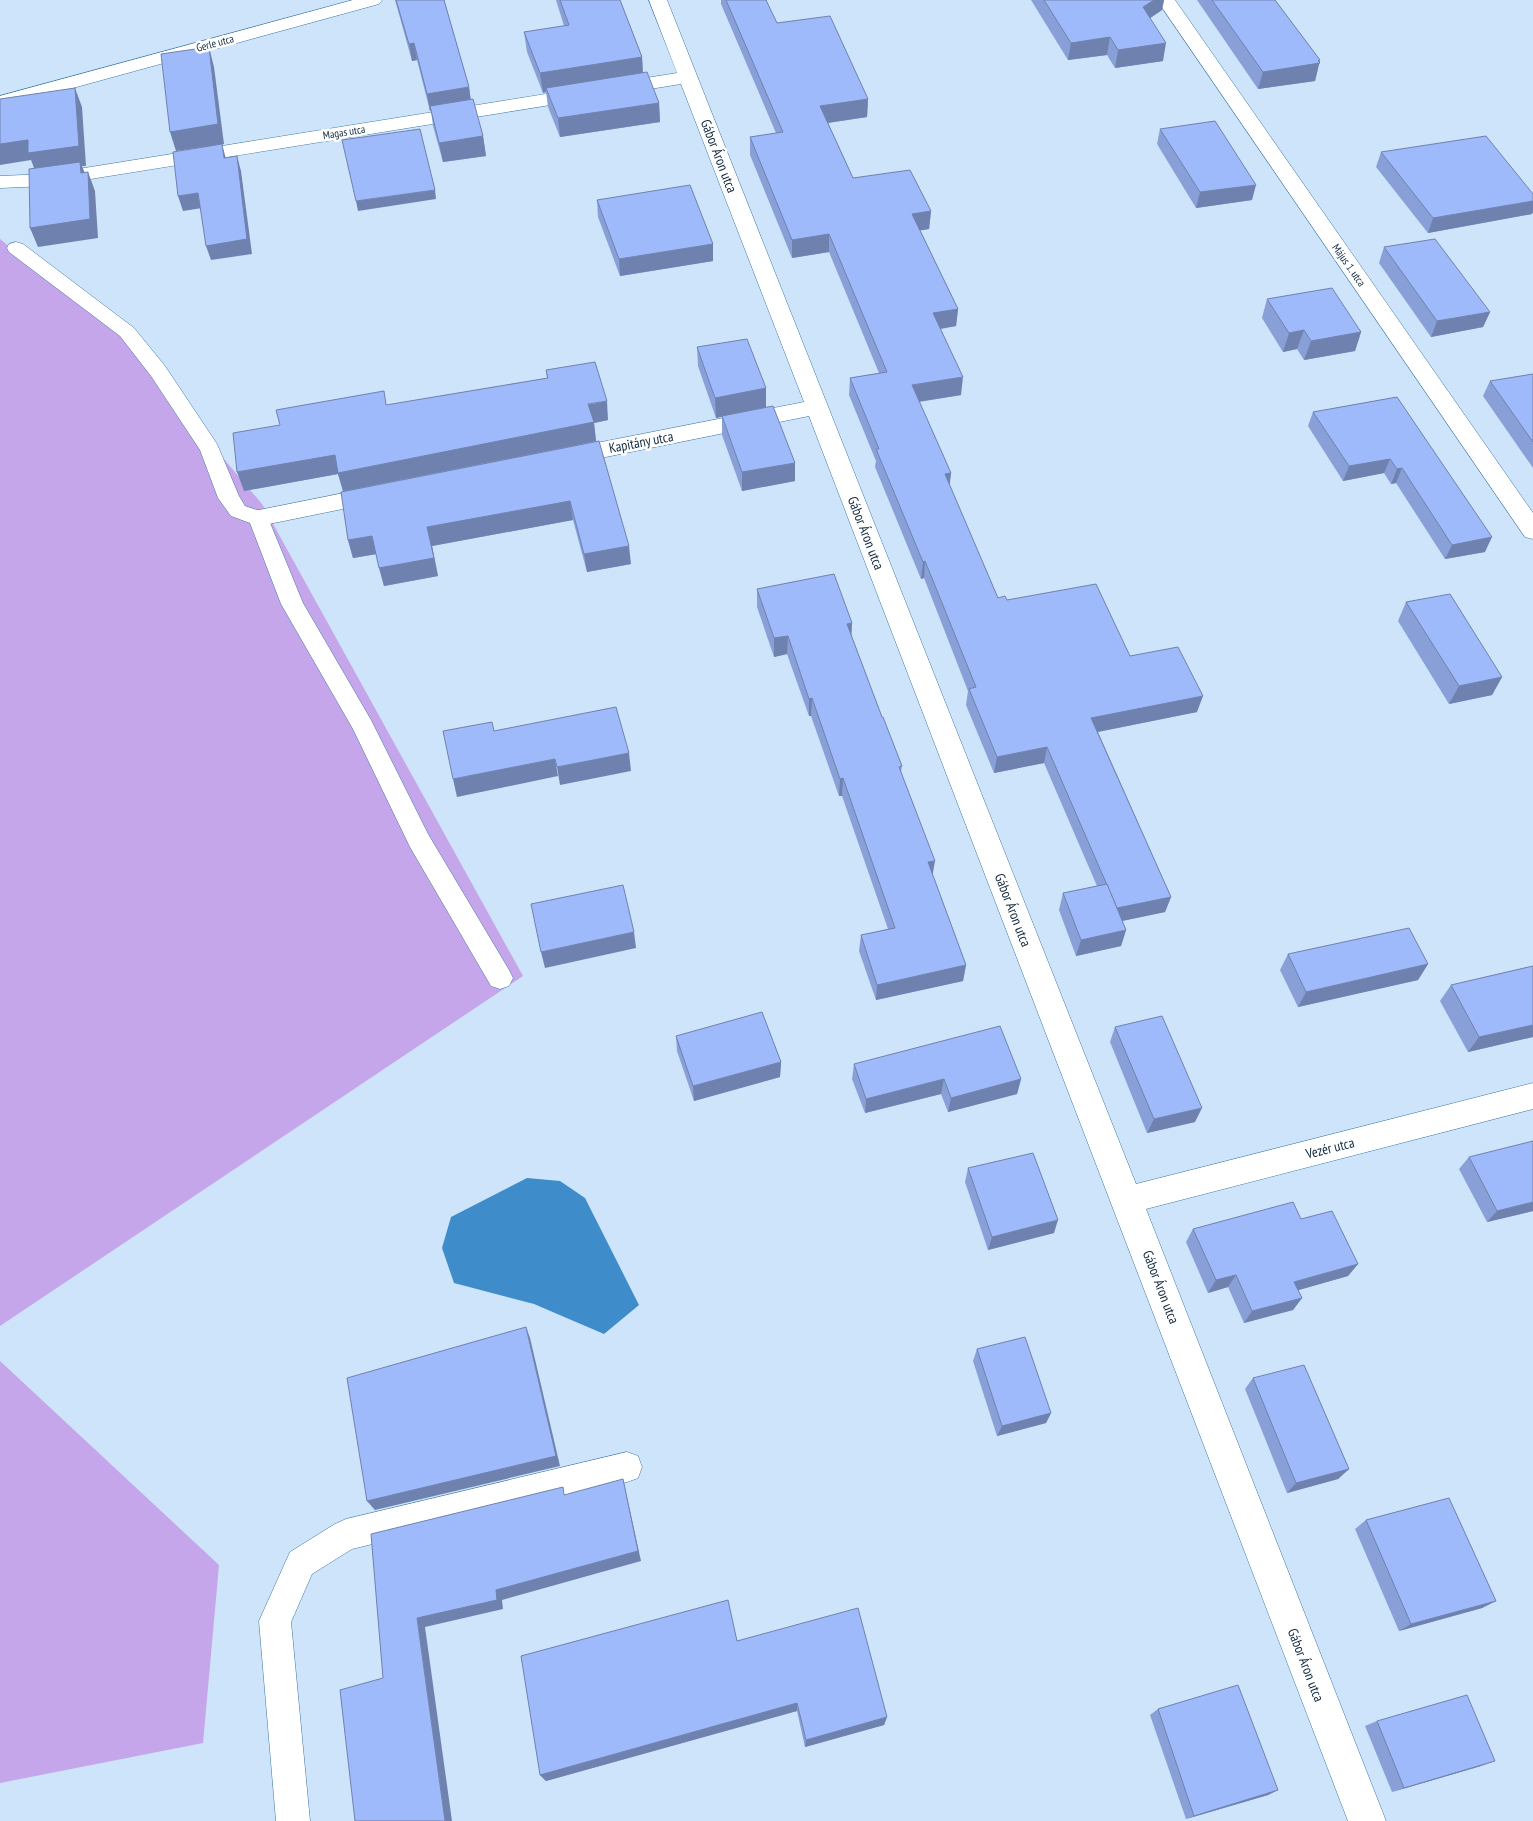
<svg xmlns="http://www.w3.org/2000/svg" width="1533" height="1821" font-family="'PT Sans Narrow',sans-serif">
	<style>
		.green { fill: #c6a6ea }
		.water { fill: #3f8cca }
		.lines { fill: none; stroke-linecap: round; stroke-linejoin: round }
		.service-casing { stroke: #3c76a6; stroke-width: 1 }
		.minor-casing { stroke: #3c76a6; stroke-width: 1 }
		.service { fill: #fff; fill-rule: evenodd }
		.minor { fill: #fff; fill-rule: evenodd }
		.wall { fill: #88a0d7 }
		.shaded-wall { fill: #6f82af }
		.building { fill: #9ebafa; stroke: #6f82af }
		.labels { text-anchor: middle; dominant-baseline: central; stroke-width: 5; stroke-linejoin: round; paint-order: stroke }
		.far-street-label { font-size: 11px; fill: #11293d; stroke: #fff }
		.street-label { font-size: 14px; fill: #11293d; stroke: #fff }
	</style>
	<rect width="100%" height="100%" fill="#cde4fa"/>
	<!-- green -->
	<g class="green">
		<path d="M0,239L120,336L262,504L523,976L0,1326Z"/>
		<path d="M0,1361L219,1565L203,1743L0,1783Z"/>
	</g>
	<!-- water -->
	<path class="water" d="M527,1178L560,1181L585,1198L639,1305L604,1334L534,1304L454,1283L442,1248L451,1217Z"/>
	<g class="lines">
		<defs>
			<g id="service">
				<path d="M16,242L23,244L134,328L165,366L217,444L239,496L245,506L266,513L303,603L371,720L428,834L509,970L513,978L509,986L500,989L491,986L410,847L353,729L281,604L250,523L231,516L218,498L200,450L151,376L120,336L9,252L7,248L9,244Z"/>
				<path d="M627,1452L638,1456L642,1467L638,1478L627,1482L352,1549L312,1574L291,1622L310,1821H276L259,1621L290,1552L335,1524L346,1519Z"/>
			</g>
			<g id="minor">
				<path d="M353,0H382L379,4L0,108V96Z"/>
				<path d="M649,0H667L1136,1184L1533,1083V1109L1146,1209L1386,1821H1348L809,416L566,465L558,463L555,457L558,451L566,449L804,402L681,84L47,186L0,188V176L47,174L677,73Z"/>
				<path d="M1157,0H1175L1533,513V539L1525,537Z"/>
				<path d="M379,486L387,488L391,494L387,500L259,526L251,524L247,518L251,512L259,510Z"/>
			</g>
		</defs>
		<!-- service casing -->
		<use href="#service" class="service-casing"/>
		<!-- minor casing -->
		<use href="#minor" class="minor-casing"/>
		<!-- service -->
		<use href="#service" class="service"/>
		<!-- minor -->
		<use href="#minor" class="minor"/>
	</g>
	<!-- wall -->
	<g class="wall">
		<path d="M395,0H444L469,87L471,100L483,136L486,156L443,162L433,126L431,111H430L417,60L412,61Z"/>
		<path d="M556,0H620L642,57L643,72L659,103L660,122L560,137L548,107L546,92L543,93L527,52L524,32L564,26Z"/>
		<path d="M721,0H766L777,23L868,99L867,117L828,123L853,178L931,211L929,229L920,230L958,309L956,326L941,329L961,395L919,402L951,473L949,485L998,598L1007,600L1130,656L1197,712L1098,732L1171,897L1165,912L1122,921L1126,930L1121,946L1076,956L1059,910L1063,893L1097,886L1044,763L994,773L966,705L968,691L924,578L921,579L875,467L876,461L849,395L850,378L879,373L829,252L792,258L750,155V137L776,133L721,4Z"/>
		<path d="M1031,0H1164L1162,10L1150,18L1163,61L1115,68L1107,55L1068,60Z"/>
		<path d="M1197,0H1275L1320,60L1315,81L1258,89Z"/>
		<path d="M1160,129L1252,200L1196,208L1157,144Z"/>
		<path d="M1381,152L1532,214L1428,233L1376,167Z"/>
		<path d="M597,200L713,244V261L620,276L598,217Z"/>
		<path d="M1384,247L1490,312L1483,327L1431,337L1379,263Z"/>
		<path d="M1267,299L1361,332L1355,351L1304,360L1297,349L1283,352L1262,318Z"/>
		<path d="M697,347L766,407L795,463V481L742,491L722,435V416L716,418L698,366Z"/>
		<path d="M546,370L608,420L594,423L596,441L631,564L587,572L573,520L432,546L438,576L384,586L376,554L353,558L348,540L343,491L338,474L244,491L280,425L387,405L547,378Z"/>
		<path d="M1533,374V468L1483,396L1490,381Z"/>
		<path d="M1397,397L1485,552L1445,559L1396,483L1391,484L1384,473L1343,481L1308,426L1313,412Z"/>
		<path d="M757,589L852,623L851,637L882,717L902,766L901,772L933,876L966,965L963,981L876,1000L859,951L861,935L888,929L842,796H839L811,716H809L787,654L774,657L757,607Z"/>
		<path d="M1406,602L1502,677L1492,695L1449,704L1398,621Z"/>
		<path d="M1288,954L1428,964L1418,980L1298,1007L1280,970Z"/>
		<path d="M1533,966V1037L1468,1052L1440,1001L1451,985Z"/>
		<path d="M1115,1027L1195,1122L1147,1133L1110,1042Z"/>
		<path d="M676,1036L781,1062L780,1077L694,1101L677,1051Z"/>
		<path d="M854,1064L1021,1079L1017,1094L948,1112L941,1094L865,1113L852,1079Z"/>
		<path d="M1469,1157L1533,1211L1487,1222L1459,1169Z"/>
		<path d="M968,1168L1054,1233L988,1250L965,1182Z"/>
		<path d="M1301,1219L1358,1264L1348,1276L1298,1290L1302,1298L1293,1310L1244,1323L1228,1287L1208,1293L1186,1242L1193,1229Z"/>
		<path d="M977,1349L1051,1413L1046,1423L997,1436L973,1361Z"/>
		<path d="M1253,1378L1349,1469L1338,1479L1287,1493L1245,1389Z"/>
		<path d="M1366,1520L1496,1601L1482,1608L1399,1631L1355,1529Z"/>
		<path d="M737,1641L887,1717L884,1725L805,1747L797,1711L546,1781L540,1775Z"/>
		<path d="M1158,1709L1278,1790L1268,1795L1186,1819L1150,1715Z"/>
		<path d="M1377,1721L1481,1766L1392,1792L1365,1726Z"/>
	</g>
	<!-- shaded-wall -->
	<g class="shaded-wall">
		<path d="M1154,0H1164L1162,10L1140,25L1143,7Z"/>
		<path d="M1110,37L1107,55L1068,60L1071,43Z"/>
		<path d="M414,43L417,60L412,61L409,44Z"/>
		<path d="M1166,43L1163,61L1115,68L1118,50Z"/>
		<path d="M209,47L214,67L224,144L176,151L170,132Z"/>
		<path d="M642,57L643,77L546,88V92L543,93L540,73Z"/>
		<path d="M1320,60L1315,81L1258,89L1263,72Z"/>
		<path d="M469,87L471,104L430,111L427,94Z"/>
		<path d="M75,88L82,107L86,166H82L88,181L36,173L31,160L0,165V144Z"/>
		<path d="M868,99L867,117L820,124V106Z"/>
		<path d="M659,103L660,122L560,137L558,118Z"/>
		<path d="M483,136L486,156L443,162L439,143Z"/>
		<path d="M222,144L226,159L224,158Z"/>
		<path d="M237,156L241,171L252,254L211,260L206,246Z"/>
		<path d="M88,172L95,191L98,238L38,247L30,228Z"/>
		<path d="M1256,185L1252,200L1196,208L1200,192Z"/>
		<path d="M435,190L436,199L358,211L356,201Z"/>
		<path d="M198,193L202,208L183,211L178,196Z"/>
		<path d="M1533,201V212L1532,214L1428,233L1433,218Z"/>
		<path d="M931,211L929,229L911,232L912,214Z"/>
		<path d="M829,234V252L792,258V240Z"/>
		<path d="M713,244V261L620,276L619,259Z"/>
		<path d="M958,309L956,326L932,330L933,313Z"/>
		<path d="M1490,312L1483,327L1431,337L1437,321Z"/>
		<path d="M1304,330L1297,349L1283,352L1289,333Z"/>
		<path d="M1361,332L1355,351L1304,360L1311,341Z"/>
		<path d="M963,377L961,395L910,403L912,385Z"/>
		<path d="M766,388V408L716,418L715,398Z"/>
		<path d="M607,401L608,420L594,423L596,441L343,491L338,474L244,491L237,472Z"/>
		<path d="M1390,459L1384,473L1343,481L1349,466Z"/>
		<path d="M795,463V481L742,491V472Z"/>
		<path d="M1402,468L1396,483L1391,484L1397,469Z"/>
		<path d="M951,473L949,491L945,474Z"/>
		<path d="M570,501L573,520L432,546L438,576L384,586L379,568L427,527Z"/>
		<path d="M372,536L377,554L353,558L348,540Z"/>
		<path d="M1492,537L1485,552L1445,559L1452,545Z"/>
		<path d="M629,546L631,564L587,572L584,554Z"/>
		<path d="M925,561L924,578L921,579L923,562Z"/>
		<path d="M852,623L851,641L847,624Z"/>
		<path d="M788,636L787,654L774,657V638Z"/>
		<path d="M1502,677L1492,695L1449,704L1459,686Z"/>
		<path d="M1203,696L1197,712L1087,734L1091,718Z"/>
		<path d="M812,698L811,716H809V699Z"/>
		<path d="M1047,747L1044,763L994,773L997,757Z"/>
		<path d="M629,753L631,771L560,785L557,767Z"/>
		<path d="M555,759L558,776L457,797L453,779Z"/>
		<path d="M843,778L842,796H839L840,779Z"/>
		<path d="M935,861L932,878L928,862Z"/>
		<path d="M1171,897L1165,912L1112,923L1117,908Z"/>
		<path d="M1126,930L1121,946L1076,956L1081,940Z"/>
		<path d="M634,932L636,948L545,968L541,952Z"/>
		<path d="M1428,964L1418,980L1298,1007L1306,992Z"/>
		<path d="M966,965L963,981L876,1000L877,985Z"/>
		<path d="M1533,1025V1037L1468,1052L1479,1037Z"/>
		<path d="M781,1062L780,1077L694,1101L693,1086Z"/>
		<path d="M944,1079L941,1094L865,1113L866,1099Z"/>
		<path d="M1021,1079L1017,1094L948,1112L951,1098Z"/>
		<path d="M1202,1108L1195,1122L1147,1133L1154,1119Z"/>
		<path d="M1533,1202V1211L1487,1222L1497,1211Z"/>
		<path d="M1058,1220L1054,1233L988,1250L992,1237Z"/>
		<path d="M1358,1264L1348,1276L1285,1294L1294,1282Z"/>
		<path d="M1236,1275L1228,1287L1208,1293L1216,1280Z"/>
		<path d="M1302,1298L1293,1310L1244,1323L1252,1311Z"/>
		<path d="M526,1327L530,1338L560,1466L375,1510L367,1501Z"/>
		<path d="M1051,1413L1046,1423L997,1436L1002,1426Z"/>
		<path d="M1349,1469L1338,1479L1287,1493L1296,1483Z"/>
		<path d="M623,1479L641,1561L502,1600L503,1609L425,1627L452,1821H445L417,1618L496,1590Z"/>
		<path d="M1496,1601L1482,1608L1399,1631L1411,1624Z"/>
		<path d="M797,1703V1711L546,1781L540,1775Z"/>
		<path d="M887,1717L884,1725L805,1747L806,1740Z"/>
		<path d="M1495,1761L1481,1766L1392,1792L1404,1788Z"/>
		<path d="M1278,1790L1268,1795L1186,1819L1194,1816Z"/>
	</g>
	<!-- building -->
	<g class="building">
		<path d="M396,0H444L469,87L427,94L414,43L409,44Z"/>
		<path d="M560,0H620L642,57L540,73L524,32L569,25Z"/>
		<path d="M726,0H766L777,23L830,16L868,99L820,106L853,178L910,170L931,211L912,214L958,309L933,313L963,377L912,385L951,473L945,474L998,598L1005,596L1007,600L1096,584L1130,656L1178,647L1203,696L1091,718L1171,897L1117,908L1047,747L997,757L969,689L976,687L925,561L923,562L876,449H879L850,378L887,372L829,234L792,240L750,137L783,132Z"/>
		<path d="M1044,0H1154L1143,7L1166,43L1118,50L1110,37L1071,43Z"/>
		<path d="M1212,0H1275L1320,60L1318,61L1320,63L1263,72Z"/>
		<path d="M209,47L218,124L170,132L161,54Z"/>
		<path d="M647,72L659,103L558,118L546,88Z"/>
		<path d="M75,88L79,146L28,153V140L0,144V99Z"/>
		<path d="M473,99L483,136L439,143L430,106Z"/>
		<path d="M1215,121L1256,185L1200,192L1160,129Z"/>
		<path d="M420,129L435,190L356,201L342,140Z"/>
		<path d="M1486,136L1533,194V201L1433,218L1381,152Z"/>
		<path d="M222,144L224,158L237,156L247,239L206,246L198,193L178,196L173,152Z"/>
		<path d="M80,162L81,173L88,172L90,219L30,228L29,169Z"/>
		<path d="M690,185L713,244L619,259L597,200Z"/>
		<path d="M1435,239L1490,312L1437,321L1384,247Z"/>
		<path d="M1332,288L1361,332L1311,341L1304,330L1289,333L1267,299Z"/>
		<path d="M747,339L766,388L715,398L697,347Z"/>
		<path d="M595,362L607,401L588,404L594,422L338,473L335,455L237,472L233,433L280,425L276,410L384,391L386,405L548,378L546,370Z"/>
		<path d="M1533,374V442L1490,381Z"/>
		<path d="M1397,397L1492,537L1452,545L1402,468L1397,469L1390,459L1349,466L1313,412Z"/>
		<path d="M773,406L795,463L742,472L722,416Z"/>
		<path d="M599,441L629,546L584,554L570,501L427,527L434,558L379,568L372,536L348,540L341,492Z"/>
		<path d="M834,574L852,623L847,624L882,717H883L902,766L899,767L935,861L928,862L966,965L877,985L861,935L895,928L843,778L840,779L812,698L809,699L788,636L774,638L757,589Z"/>
		<path d="M1450,594L1502,677L1459,686L1406,602Z"/>
		<path d="M616,707L629,753L557,767L555,759L453,779L443,731L492,722L494,731Z"/>
		<path d="M1107,884L1126,930L1081,940L1063,893Z"/>
		<path d="M623,885L634,932L541,952L531,904Z"/>
		<path d="M1409,928L1428,964L1306,992L1288,954Z"/>
		<path d="M1533,966V1025L1479,1037L1451,985Z"/>
		<path d="M762,1012L781,1062L693,1086L676,1036Z"/>
		<path d="M1162,1016L1202,1108L1154,1119L1115,1027Z"/>
		<path d="M1000,1026L1021,1079L951,1098L944,1079L866,1099L854,1064Z"/>
		<path d="M1533,1141V1202L1497,1211L1469,1157Z"/>
		<path d="M1033,1153L1058,1220L992,1237L968,1168Z"/>
		<path d="M1293,1202L1301,1219L1332,1211L1358,1264L1294,1282L1302,1298L1252,1311L1236,1275L1216,1280L1193,1229Z"/>
		<path d="M526,1327L556,1456L367,1501L347,1378Z"/>
		<path d="M1025,1337L1051,1413L1002,1426L977,1349Z"/>
		<path d="M1304,1365L1349,1469L1296,1483L1253,1378Z"/>
		<path d="M623,1479L638,1551L496,1590L497,1600L417,1618L445,1821H355L340,1690L383,1678L371,1534L563,1487L564,1495Z"/>
		<path d="M1449,1498L1496,1601L1411,1624L1366,1520Z"/>
		<path d="M728,1600L737,1641L858,1608L887,1717L806,1740L797,1703L540,1775L521,1656Z"/>
		<path d="M1238,1685L1278,1790L1194,1816L1158,1709Z"/>
		<path d="M1467,1695L1495,1761L1404,1788L1377,1721Z"/>
	</g>
	<g class="labels">
		<!-- far-street labels -->
		<g class="far-street-label">
			<text transform="translate(215 43) rotate(-15)">Gerle utca</text>
			<text transform="translate(344 132) rotate(-9)">Magas utca</text>
			<text transform="translate(1349 265) rotate(55)">Május 1. utca</text>
		</g>
		<!-- street labels -->
		<g class="street-label">
			<text transform="translate(719 156) rotate(69)">Gábor Áron utca</text>
			<text transform="translate(641 442) rotate(-11)">Kapitány utca</text>
			<text transform="translate(866 533) rotate(69)">Gábor Áron utca</text>
			<text transform="translate(1013 910) rotate(69)">Gábor Áron utca</text>
			<text transform="translate(1330 1148) rotate(-14)">Vezér utca</text>
			<text transform="translate(1161 1287) rotate(69)">Gábor Áron utca</text>
			<text transform="translate(1306 1665) rotate(69)">Gábor Áron utca</text>
		</g>
	</g>
</svg>
